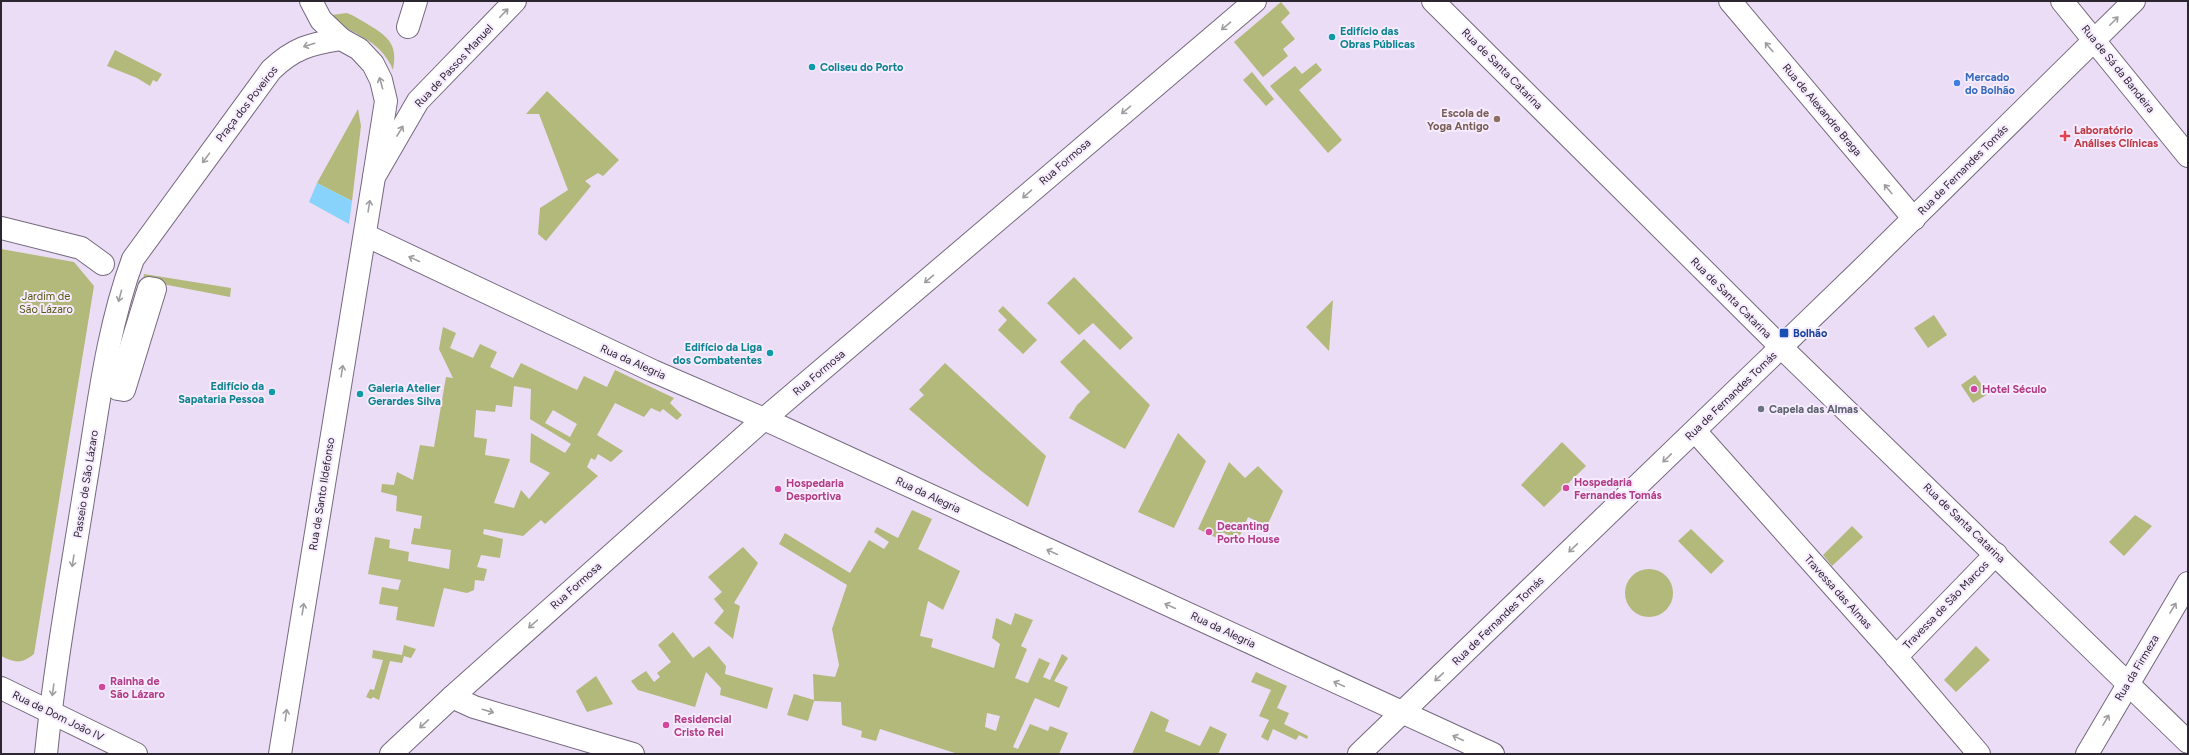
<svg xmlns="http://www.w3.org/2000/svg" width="2189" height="755" font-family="Figtree,sans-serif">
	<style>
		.green { fill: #b3b97a; fill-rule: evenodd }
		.water { fill: #88d3fc }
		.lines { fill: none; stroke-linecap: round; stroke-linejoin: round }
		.street-casing { stroke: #75697e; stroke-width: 24 }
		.secondary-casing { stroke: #75697e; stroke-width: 24 }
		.street { stroke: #fff; stroke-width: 22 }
		.secondary { stroke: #fff; stroke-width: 22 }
		.oneway { stroke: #a09da1 }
		.culture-dot { fill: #0f9aa8; stroke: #f6ebff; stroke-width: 1.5 }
		.shop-dot { fill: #3f7fe0; stroke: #f6ebff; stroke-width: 1.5 }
		.education-dot { fill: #8d6e63; stroke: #f6ebff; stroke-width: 1.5 }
		.health-dot { fill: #e0444e; stroke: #f6ebff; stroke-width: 1.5 }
		.transit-dot { fill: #1a4fb4; stroke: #f6ebff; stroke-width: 1.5 }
		.hotel-dot { fill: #d1479c; stroke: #f6ebff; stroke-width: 1.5 }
		.worship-dot { fill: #6b7280; stroke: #f6ebff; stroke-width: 1.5 }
		.labels { text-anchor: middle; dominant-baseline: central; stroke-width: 4; stroke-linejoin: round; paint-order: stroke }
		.culture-label { font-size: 11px; font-weight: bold; fill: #0d838f; stroke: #f6ebff; text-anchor: start }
		.street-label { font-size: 11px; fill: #2b262f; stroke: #f6ebff }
		.shop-label { font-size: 11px; font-weight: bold; fill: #366cbe; stroke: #f6ebff; text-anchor: start }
		.education-label { font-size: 11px; font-weight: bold; fill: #785e54; stroke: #f6ebff; text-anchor: end }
		.health-label { font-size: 11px; font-weight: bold; fill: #be3a42; stroke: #f6ebff; text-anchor: start }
		.park-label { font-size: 11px; fill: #555914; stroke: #f6ebff }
		.transit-label { font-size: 11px; font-weight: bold; fill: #164399; stroke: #f6ebff; text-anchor: start }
		.hotel-label { font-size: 11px; font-weight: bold; fill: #b23c85; stroke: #f6ebff; text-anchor: start }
		.worship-label { font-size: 11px; font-weight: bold; fill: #5b616d; stroke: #f6ebff; text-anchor: start }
	</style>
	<rect width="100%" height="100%" fill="#eaddf5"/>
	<!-- green -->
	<g class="green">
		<path d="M1281,2L1290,13L1281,22L1295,39L1283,49L1288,56L1263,77L1234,42Z"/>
		<path d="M347,13C355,16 362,21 369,25C389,37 398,45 393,70C387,54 374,43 359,35C350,29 337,26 332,15Z"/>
		<path d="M115,50L162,74L157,82L153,80L150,86L137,78L107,66Z"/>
		<path d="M1316,63L1322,70L1299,90L1342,140L1328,153L1270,86L1295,66L1302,74Z"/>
		<path d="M1252,72L1274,99L1266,106L1243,80Z"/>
		<path d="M547,91L619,160L603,176L598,173L585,181L591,186L546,241L538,234L540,208L568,190L539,114H526Z"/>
		<path d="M358,109L361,126L352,201L317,183Z"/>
		<path d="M1,249L74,262L94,286L34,654C22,664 15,663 1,656Z"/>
		<path d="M144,274L231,288L230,297L157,283L142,286Z"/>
		<path d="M1074,277L1133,338L1120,350L1093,323L1079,335L1047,303Z"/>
		<path d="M1333,300L1329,351L1306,327Z"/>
		<path d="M1003,306L1037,340L1023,354L998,330L1007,320L998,311Z"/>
		<path d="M1934,315L1947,335L1928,348L1914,328Z"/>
		<path d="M443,327L456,333L450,348L473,358L480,344L497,352L490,367L513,378L521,363L577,390L584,376L607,387L615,370L674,398L670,403L682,415L677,420L663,409L660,412L651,408L644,417L615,403L597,435L623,451L611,462L598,454L595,460L591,458L587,467L598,476L545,524L541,520L523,536L484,529L483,534L503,539L500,558L481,555L477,567L487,569L484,581L475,580L474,590L467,593L444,588L434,627L396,620L398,607L379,604L382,587L398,590L401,580L368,574L375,537L390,540L389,548L409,552L408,561L449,569L451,550L411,544L414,528L420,529L422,516L396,511L397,496L381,492L382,484L394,485L397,472L413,480L420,445L434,447L446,377L453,378L439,349ZM514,386L531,389L530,419L571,444L565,453L531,433L530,462L550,473L529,499L521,490L514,508L494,503L510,459L485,455L487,439L474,437L476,410L495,412L496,405L512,407ZM553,410L577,424L570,437L545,423Z"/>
		<path d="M1084,339L1150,405L1125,449L1069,418L1077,405L1090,392L1060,362Z"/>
		<path d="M945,363L1046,456L1028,507L980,470L909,409L924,395L919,390Z"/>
		<path d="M1975,375L1988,394L1973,403L1961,385Z"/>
		<path d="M1178,433L1206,461L1174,528L1138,512Z"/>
		<path d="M1562,442L1586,466L1544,507L1521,485Z"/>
		<path d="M1229,462L1245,478L1258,466L1283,491L1267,526L1248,517L1238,540L1222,532L1219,539L1198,529Z"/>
		<path d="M912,510L932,519L918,549L960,571L943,610L928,601L920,636L933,639L931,647L994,668L1000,644L992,638L996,618L1011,625L1015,613L1033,620L1021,646L1027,649L1015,678L1028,683L1039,658L1050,663L1043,677L1050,680L1062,654L1068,658L1054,681L1068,687L1059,708L1035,698L1013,747L1018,749L1030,724L1048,731L1050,726L1068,733L1059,754H958L880,729L876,741L861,737L862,731L842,725L841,702L814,701L808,721L787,715L794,694L814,700L813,674L835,677L839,665L832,629L847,585L779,544L785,533L850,573L869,540L884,549L889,542L874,532L877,527L898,538ZM987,713L1000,716L996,731L985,727Z"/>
		<path d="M2135,515L2152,526L2124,556L2109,542Z"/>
		<path d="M1852,526L1863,537L1832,566L1823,555Z"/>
		<path d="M1691,529L1724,561L1711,574L1678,541Z"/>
		<path d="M743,547L758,563L734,603L740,606L733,639L714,623L724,611L714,599L722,592L708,577Z"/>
		<circle cx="1649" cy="593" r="24"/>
		<path d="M673,632L693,658L709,646L726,666L725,674L773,688L767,709L720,695L721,688L706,672L695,707L638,690L631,681L646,671L654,682L660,677L657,673L671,662L658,645Z"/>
		<path d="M404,645L416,649L411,658L404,656L402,663L390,661L379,700L373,697L371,699L366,697L370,689L374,690L383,660L372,658L373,650L402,655Z"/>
		<path d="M1976,646L1990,660L1956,692L1944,680Z"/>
		<path d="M1256,672L1287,686L1277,708L1289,713L1284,724L1308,736L1307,739L1299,735L1296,740L1273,729L1268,741L1261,737L1269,720L1259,716L1271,690L1251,682Z"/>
		<path d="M596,676L613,704L587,712L576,691Z"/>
		<path d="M1151,711L1169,720L1165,731L1200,746L1210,726L1227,734L1218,754H1132Z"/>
	</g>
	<!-- water -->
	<path class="water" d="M317,183L352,201L349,224L309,202Z"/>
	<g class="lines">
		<defs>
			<g id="street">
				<path d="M311,1L321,20L341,39L359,49L373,64L381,80L386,101L374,177"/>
				<path d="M1433,1L1781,347L2188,742"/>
				<path d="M1730,1L1914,219"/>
				<path d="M408,27L416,1"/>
				<path d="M1,228L81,248L103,264"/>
				<path d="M149,288L155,289L124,390L118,389Z"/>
				<path d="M1695,431L1892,652L1979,754"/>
				<path d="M1896,657L1996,554"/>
				<path d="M452,697L474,707L633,754"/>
				<path d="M46,754C55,664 71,576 85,487C98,410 106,332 133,259L271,70C294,48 310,44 341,39"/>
			</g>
			<g id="secondary">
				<path d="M2062,1L2188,156"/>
				<path d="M365,235L653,371L764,419L1493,754"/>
				<path d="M1,688L136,754"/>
				<path d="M280,754L374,177L418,101L515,1"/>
				<path d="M391,754L452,697L764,419L1255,1"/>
				<path d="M1359,754L1860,271L2134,1"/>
				<path d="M2087,754L2188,583"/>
			</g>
		</defs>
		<!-- street casing -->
		<use href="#street" class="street-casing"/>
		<!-- secondary casing -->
		<use href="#secondary" class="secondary-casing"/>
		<!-- street -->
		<use href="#street" class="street"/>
		<!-- secondary -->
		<use href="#secondary" class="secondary"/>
	</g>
	<!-- one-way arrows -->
	<defs><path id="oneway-shaft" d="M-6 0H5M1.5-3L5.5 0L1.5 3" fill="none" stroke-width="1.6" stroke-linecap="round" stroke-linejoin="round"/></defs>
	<g class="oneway">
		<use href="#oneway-shaft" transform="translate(504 13) rotate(-46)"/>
		<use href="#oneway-shaft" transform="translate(2114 21) rotate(-45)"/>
		<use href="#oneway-shaft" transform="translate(1226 26) rotate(140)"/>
		<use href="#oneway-shaft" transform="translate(309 45) rotate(163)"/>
		<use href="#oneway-shaft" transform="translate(1769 47) rotate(-130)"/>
		<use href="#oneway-shaft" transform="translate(381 83) rotate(-106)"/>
		<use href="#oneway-shaft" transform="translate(1126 110) rotate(140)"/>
		<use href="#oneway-shaft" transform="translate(400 131) rotate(-59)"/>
		<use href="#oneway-shaft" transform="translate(206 158) rotate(126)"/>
		<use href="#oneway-shaft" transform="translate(1888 189) rotate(-130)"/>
		<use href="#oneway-shaft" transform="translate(1027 194) rotate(139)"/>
		<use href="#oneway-shaft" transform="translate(369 206) rotate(-81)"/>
		<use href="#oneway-shaft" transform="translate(414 259) rotate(-155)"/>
		<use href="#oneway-shaft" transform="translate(929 279) rotate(140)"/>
		<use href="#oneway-shaft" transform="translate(120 296) rotate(105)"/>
		<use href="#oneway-shaft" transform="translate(342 371) rotate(-81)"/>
		<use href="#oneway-shaft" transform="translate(1667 458) rotate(136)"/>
		<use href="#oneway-shaft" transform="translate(1573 548) rotate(136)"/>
		<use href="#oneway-shaft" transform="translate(1052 552) rotate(-155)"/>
		<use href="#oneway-shaft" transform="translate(73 561) rotate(99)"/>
		<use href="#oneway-shaft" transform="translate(1170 606) rotate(-155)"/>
		<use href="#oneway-shaft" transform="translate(2173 608) rotate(-59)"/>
		<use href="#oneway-shaft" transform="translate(303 609) rotate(-81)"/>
		<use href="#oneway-shaft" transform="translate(533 624) rotate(138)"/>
		<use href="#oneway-shaft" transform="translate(1439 677) rotate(137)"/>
		<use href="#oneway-shaft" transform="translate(1339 684) rotate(-155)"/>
		<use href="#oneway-shaft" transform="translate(53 690) rotate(98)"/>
		<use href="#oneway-shaft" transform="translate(488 711) rotate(16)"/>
		<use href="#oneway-shaft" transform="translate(286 715) rotate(-82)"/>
		<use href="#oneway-shaft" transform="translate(2106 720) rotate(-60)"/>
		<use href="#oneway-shaft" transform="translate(424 724) rotate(137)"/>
		<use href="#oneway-shaft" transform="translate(1458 738) rotate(-155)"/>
	</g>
	<!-- markers -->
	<g class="culture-dot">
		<circle cx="1332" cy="37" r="4"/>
		<circle cx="812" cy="67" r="4"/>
		<circle cx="770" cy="353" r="4"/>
		<circle cx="272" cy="392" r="4"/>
		<circle cx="360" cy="394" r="4"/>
	</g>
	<circle class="shop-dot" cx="1957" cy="83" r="4"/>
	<circle class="education-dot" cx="1497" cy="119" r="4"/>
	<path class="health-dot" d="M2063 130h4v4h4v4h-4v4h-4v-4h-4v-4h4z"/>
	<rect class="transit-dot" x="1779" y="328" width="10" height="10" rx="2"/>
	<g class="hotel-dot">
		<circle cx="1974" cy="389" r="4"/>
		<circle cx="1566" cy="488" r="4"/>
		<circle cx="778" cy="489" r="4"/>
		<circle cx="1209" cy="532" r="4"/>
		<circle cx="102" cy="687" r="4"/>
		<circle cx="666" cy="725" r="4"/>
	</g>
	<circle class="worship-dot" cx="1761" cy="409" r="4"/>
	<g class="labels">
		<!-- culture labels -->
		<g class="culture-label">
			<text x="1340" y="31">Edifício das<tspan x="1340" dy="13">Obras Públicas</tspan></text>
			<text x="820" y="67">Coliseu do Porto</text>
			<text x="762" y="347" text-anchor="end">Edifício da Liga<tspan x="762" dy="13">dos Combatentes</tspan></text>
			<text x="264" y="386" text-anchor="end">Edifício da<tspan x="264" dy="13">Sapataria Pessoa</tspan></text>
			<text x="368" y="388">Galeria Atelier<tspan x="368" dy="13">Gerardes Silva</tspan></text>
		</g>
		<!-- street labels -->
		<g class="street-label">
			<text transform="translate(454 66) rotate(-47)">Rua de Passos Manuel</text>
			<text transform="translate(1502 69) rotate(45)">Rua de Santa Catarina</text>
			<text transform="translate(2118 69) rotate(51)">Rua de Sá da Bandeira</text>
			<text transform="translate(247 104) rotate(-52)">Praça dos Poveiros</text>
			<text transform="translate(1822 110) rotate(50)">Rua de Alexandre Braga</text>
			<text transform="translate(1065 162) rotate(-41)">Rua Formosa</text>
			<text transform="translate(1963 170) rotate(-45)">Rua de Fernandes Tomás</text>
			<text transform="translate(1731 298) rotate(45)">Rua de Santa Catarina</text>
			<text transform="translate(633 362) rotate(24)">Rua da Alegria</text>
			<text transform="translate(819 373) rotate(-40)">Rua Formosa</text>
			<text transform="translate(1731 396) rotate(-44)">Rua de Fernandes Tomás</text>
			<text transform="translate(86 484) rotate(-81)">Passeio de São Lázaro</text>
			<text transform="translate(322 494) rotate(-81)">Rua de Santo Ildefonso</text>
			<text transform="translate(928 495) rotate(25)">Rua da Alegria</text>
			<text transform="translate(1964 523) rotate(44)">Rua de Santa Catarina</text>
			<text transform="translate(576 586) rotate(-42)">Rua Formosa</text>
			<text transform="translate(1838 592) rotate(48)">Travessa das Almas</text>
			<text transform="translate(1946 605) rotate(-46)">Travessa de São Marcos</text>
			<text transform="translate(1498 621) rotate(-44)">Rua de Fernandes Tomás</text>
			<text transform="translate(1223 630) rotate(25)">Rua da Alegria</text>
			<text transform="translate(2137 668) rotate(-59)">Rua da Firmeza</text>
			<text transform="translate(58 716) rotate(26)">Rua de Dom João IV</text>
		</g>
		<!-- shop labels -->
		<g class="shop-label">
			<text x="1965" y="77">Mercado<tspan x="1965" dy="13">do Bolhão</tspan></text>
		</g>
		<!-- education labels -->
		<g class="education-label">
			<text x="1489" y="113">Escola de<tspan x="1489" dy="13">Yoga Antigo</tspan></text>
		</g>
		<!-- health labels -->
		<g class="health-label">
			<text x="2074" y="130">Laboratório<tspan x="2074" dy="13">Análises Clínicas</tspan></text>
		</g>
		<!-- park labels -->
		<g class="park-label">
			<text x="46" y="296">Jardim de<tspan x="46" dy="13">São Lázaro</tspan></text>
		</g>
		<!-- transit labels -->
		<g class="transit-label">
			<text x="1793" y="333">Bolhão</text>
		</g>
		<!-- hotel labels -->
		<g class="hotel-label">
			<text x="1982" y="389">Hotel Século</text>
			<text x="1574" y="482">Hospedaria<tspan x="1574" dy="13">Fernandes Tomás</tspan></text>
			<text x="786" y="483">Hospedaria<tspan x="786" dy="13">Desportiva</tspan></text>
			<text x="1217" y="526">Decanting<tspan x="1217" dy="13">Porto House</tspan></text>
			<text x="110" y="681">Rainha de<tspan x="110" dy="13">São Lázaro</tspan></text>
			<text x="674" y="719">Residencial<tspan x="674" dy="13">Cristo Rei</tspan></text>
		</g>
		<!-- worship labels -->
		<g class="worship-label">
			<text x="1769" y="409">Capela das Almas</text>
		</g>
	</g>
	<!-- border -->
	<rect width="2189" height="755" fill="none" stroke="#2b262f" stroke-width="4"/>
</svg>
